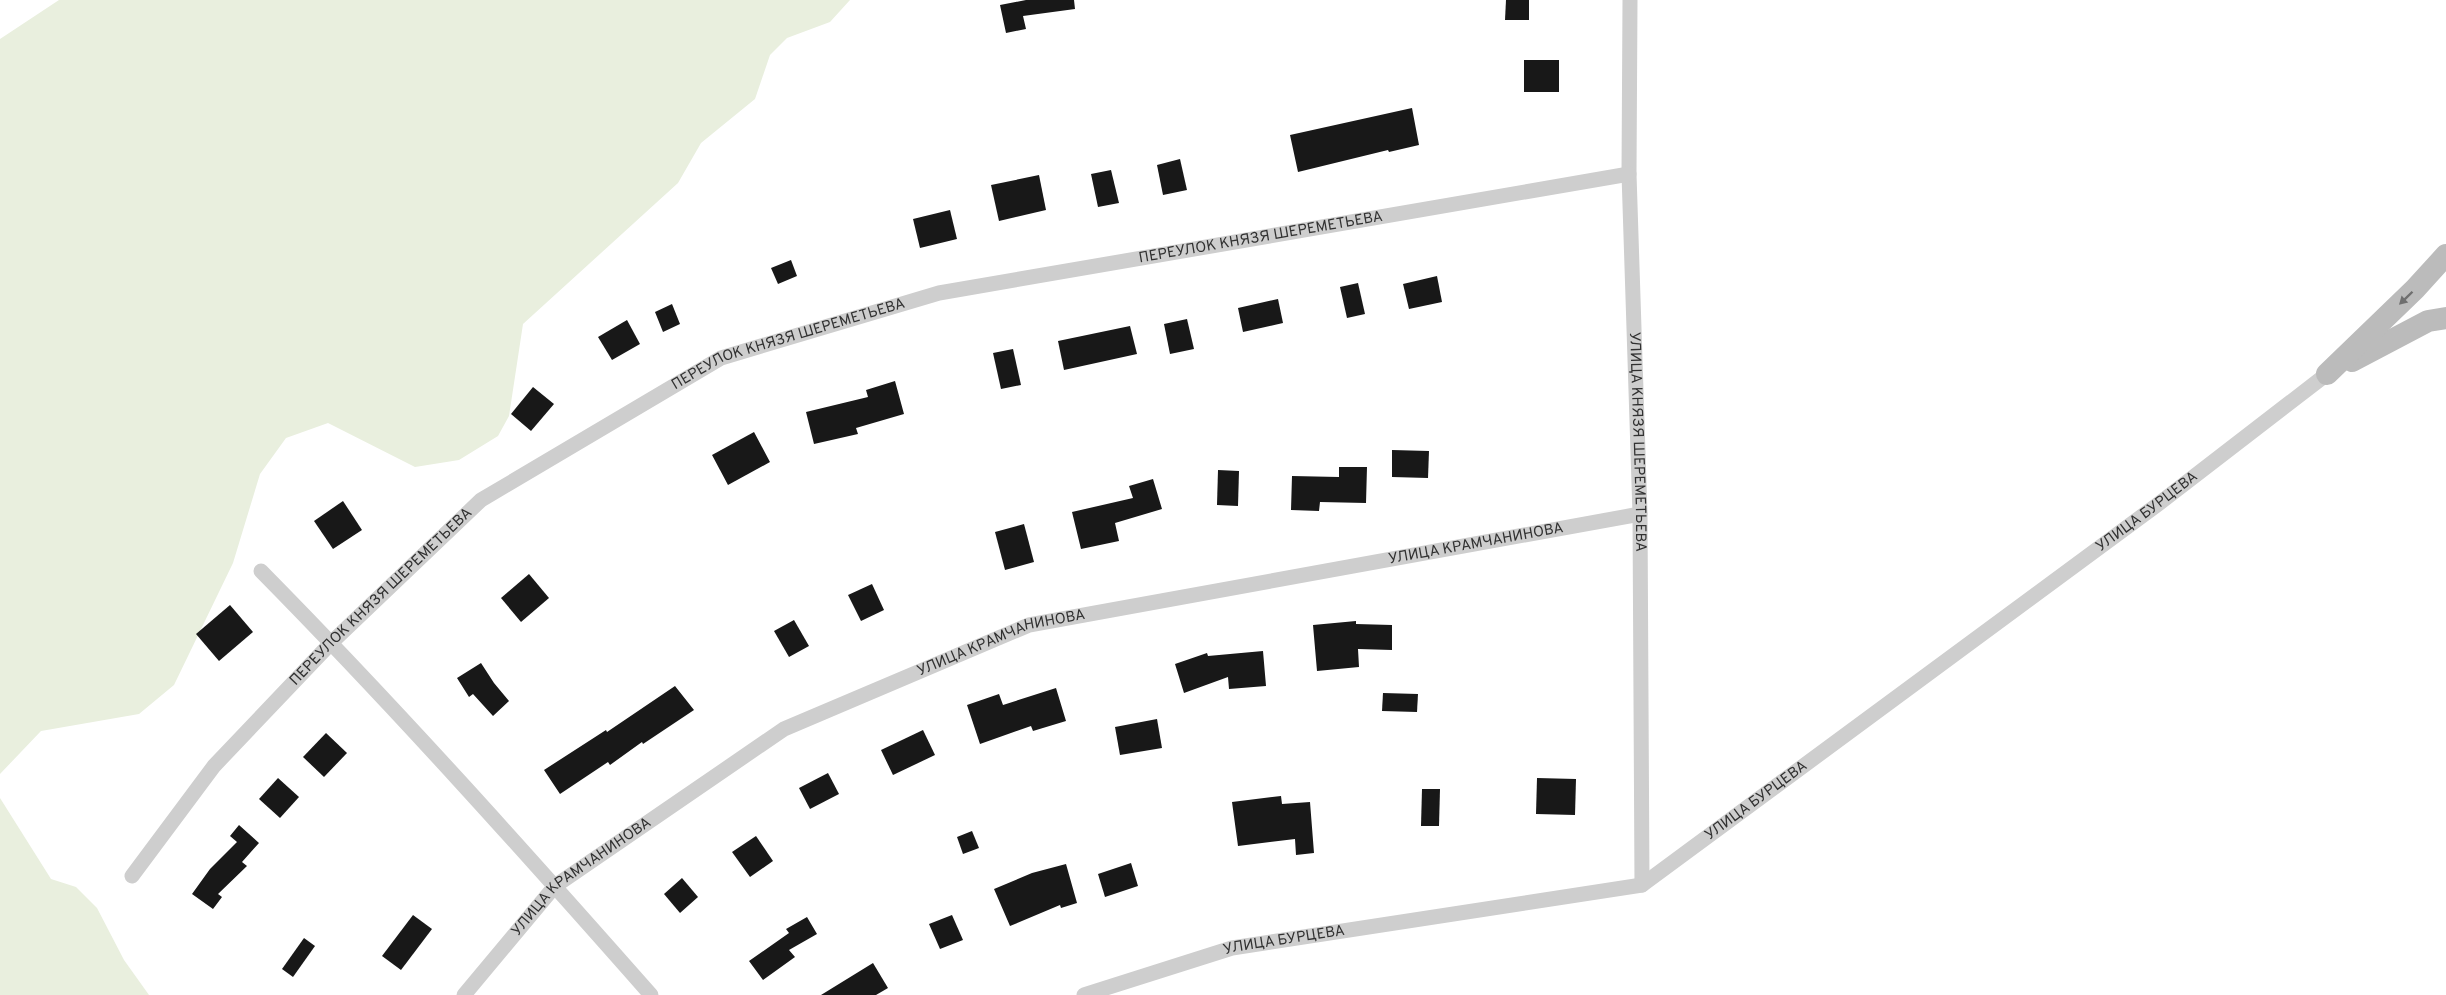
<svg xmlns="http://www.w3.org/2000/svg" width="2446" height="995" font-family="Overpass,sans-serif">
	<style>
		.green { fill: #e9efde }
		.building { fill: #181818 }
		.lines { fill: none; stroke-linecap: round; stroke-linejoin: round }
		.street { stroke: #cecece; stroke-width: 15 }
		.secondary { stroke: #bbb; stroke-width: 22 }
		.oneway { fill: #6f6f6f }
		.labels { text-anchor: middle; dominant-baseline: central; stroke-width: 6; stroke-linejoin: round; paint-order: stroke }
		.street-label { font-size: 15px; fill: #313131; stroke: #fff }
	</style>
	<rect width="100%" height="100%" fill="#fff"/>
	<!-- green -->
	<g class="green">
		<path d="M59,0H850L830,22L787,38L770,55L755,99L701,143L678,183L523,324L509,416L498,436L459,460L415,467L328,423L286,438L260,474L233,563L174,685L139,714L41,731L0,774V39Z"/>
		<path d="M0,798L51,879L76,887L97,908L124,960L149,995H0Z"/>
	</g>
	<!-- building -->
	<g class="building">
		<path d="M1026,0H1074L1075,9L1023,16L1026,29L1006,33L1000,5Z"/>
		<path d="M1506,0H1529V20H1505Z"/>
		<rect x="1524" y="60" width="35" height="32"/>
		<path d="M1412,108L1419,145L1389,152L1388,150L1298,172L1290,135Z"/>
		<path d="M1180,159L1187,190L1163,195L1157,165Z"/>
		<path d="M1111,170L1119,203L1098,207L1091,174Z"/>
		<path d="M1039,175L1046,210L999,221L991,185Z"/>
		<path d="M950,210L957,239L920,248L913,219Z"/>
		<path d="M791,260L797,276L778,284L771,268Z"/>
		<path d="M1437,276L1442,302L1409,309L1403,284Z"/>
		<path d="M1358,283L1365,314L1347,318L1340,287Z"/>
		<path d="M1278,299L1283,323L1243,332L1238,308Z"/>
		<path d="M672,304L680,324L663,332L655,312Z"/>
		<path d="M1187,319L1194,349L1170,354L1164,324Z"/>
		<path d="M627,320L640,344L612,360L598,337Z"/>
		<path d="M1130,326L1137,354L1064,370L1058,341Z"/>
		<path d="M1013,349L1021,385L1001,389L993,353Z"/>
		<path d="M895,381L904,414L856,428L858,434L814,444L806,412L868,397L866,390Z"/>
		<path d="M533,387L554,404L531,431L511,414Z"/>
		<path d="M754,432L770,462L728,485L712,455Z"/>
		<path d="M1392,450L1429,451L1428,478L1392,477Z"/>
		<path d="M1339,467H1367L1366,503L1320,502L1319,511L1291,510L1292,476L1339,477Z"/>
		<path d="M1218,470L1239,471L1238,506L1217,505Z"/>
		<path d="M1153,479L1162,509L1115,523L1119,541L1081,549L1072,512L1133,498L1129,486Z"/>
		<path d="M343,501L362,530L333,549L314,521Z"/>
		<path d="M1024,524L1034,562L1005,570L995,532Z"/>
		<path d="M529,574L549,598L521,622L501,598Z"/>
		<path d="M872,584L884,610L861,621L848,595Z"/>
		<path d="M230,605L253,632L219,661L196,634Z"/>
		<path d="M794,620L809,646L789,657L774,631Z"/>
		<path d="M1356,621V624L1392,625V650L1358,649L1359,667L1317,671L1313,625Z"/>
		<path d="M1263,651L1266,686L1229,689L1228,677L1184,693L1175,664L1207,653L1208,656Z"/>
		<path d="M481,663L494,683L509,701L493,716L473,694L469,697L457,678Z"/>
		<path d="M675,686L694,710L643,744L642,742L610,765L608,762L560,794L544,770L606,730L607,732Z"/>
		<path d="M1056,688L1066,721L1033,731L1031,726L980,744L967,705L999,694L1003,705Z"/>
		<path d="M1383,693L1418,694L1417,712L1382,711Z"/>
		<path d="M1157,719L1162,748L1120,755L1115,727Z"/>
		<path d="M923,730L935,755L893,775L881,750Z"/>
		<path d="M326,733L347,753L324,777L303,757Z"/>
		<path d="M828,773L839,794L810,809L799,788Z"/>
		<path d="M278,778L299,797L280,818L259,799Z"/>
		<path d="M1537,778L1576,779L1575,815L1536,814Z"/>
		<path d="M1422,789H1440L1439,826H1421Z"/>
		<path d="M1281,796L1282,804L1310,802L1314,853L1296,855L1295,839L1238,846L1232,802Z"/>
		<path d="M239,825L259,843L242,862L247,866L218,894L222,897L213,909L192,894L210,869L237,842L230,836Z"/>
		<path d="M972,831L979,848L963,854L957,837Z"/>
		<path d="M756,836L773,861L750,877L732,852Z"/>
		<path d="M1131,863L1138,886L1105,897L1098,874Z"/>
		<path d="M1066,864L1077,903L1061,908L1060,905L1010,926L994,889L1032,873Z"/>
		<path d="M682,878L698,897L680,913L664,894Z"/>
		<path d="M413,915L432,929L401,970L382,956Z"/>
		<path d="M952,915L963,940L940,949L929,924Z"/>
		<path d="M807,917L817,934L789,950L795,957L763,980L749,961L789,933L786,929Z"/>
		<path d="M304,938L315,946L293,977L282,969Z"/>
		<path d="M873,963L888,988L876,995H821Z"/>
	</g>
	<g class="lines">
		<!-- street -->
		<g class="street">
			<path id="s1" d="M1630,0L1629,174L1640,514L1642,885"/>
			<path d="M261,571C396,708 524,851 651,995"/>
			<path id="s2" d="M132,876L214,766L331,643L481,500L721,358L939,293L1629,174"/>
			<path id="s3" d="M464,995L555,886L784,729L1029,625L1640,514"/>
			<path id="s4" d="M1084,995L1232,948L1642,885L2157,505L2327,374"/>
		</g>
		<!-- secondary -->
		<g class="secondary">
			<path d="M2352,361L2428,321L2446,318"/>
			<path d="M2327,374L2415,289L2446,255"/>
		</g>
	</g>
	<!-- one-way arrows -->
	<defs><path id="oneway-solid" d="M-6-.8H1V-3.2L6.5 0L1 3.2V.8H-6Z" transform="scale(1.5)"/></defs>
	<use class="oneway" href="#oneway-solid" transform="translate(2406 298) rotate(136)"/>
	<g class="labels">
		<!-- street labels -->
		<g class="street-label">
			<text stroke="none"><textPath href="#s2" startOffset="1347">ПЕРЕУЛОК КНЯЗЯ ШЕРЕМЕТЬЕВА</textPath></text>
			<text stroke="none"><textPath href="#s2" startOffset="861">ПЕРЕУЛОК КНЯЗЯ ШЕРЕМЕТЬЕВА</textPath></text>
			<text stroke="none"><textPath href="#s1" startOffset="442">УЛИЦА КНЯЗЯ ШЕРЕМЕТЬЕВА</textPath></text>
			<text stroke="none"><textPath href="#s4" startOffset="1198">УЛИЦА БУРЦЕВА</textPath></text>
			<text stroke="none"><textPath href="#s3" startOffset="1140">УЛИЦА КРАМЧАНИНОВА</textPath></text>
			<text stroke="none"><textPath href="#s2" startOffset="375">ПЕРЕУЛОК КНЯЗЯ ШЕРЕМЕТЬЕВА</textPath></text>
			<text stroke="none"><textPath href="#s3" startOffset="654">УЛИЦА КРАМЧАНИНОВА</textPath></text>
			<text stroke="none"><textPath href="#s4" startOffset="712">УЛИЦА БУРЦЕВА</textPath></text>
			<text stroke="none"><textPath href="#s3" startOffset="168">УЛИЦА КРАМЧАНИНОВА</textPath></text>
			<text stroke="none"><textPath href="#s4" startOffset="208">УЛИЦА БУРЦЕВА</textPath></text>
		</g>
	</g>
</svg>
